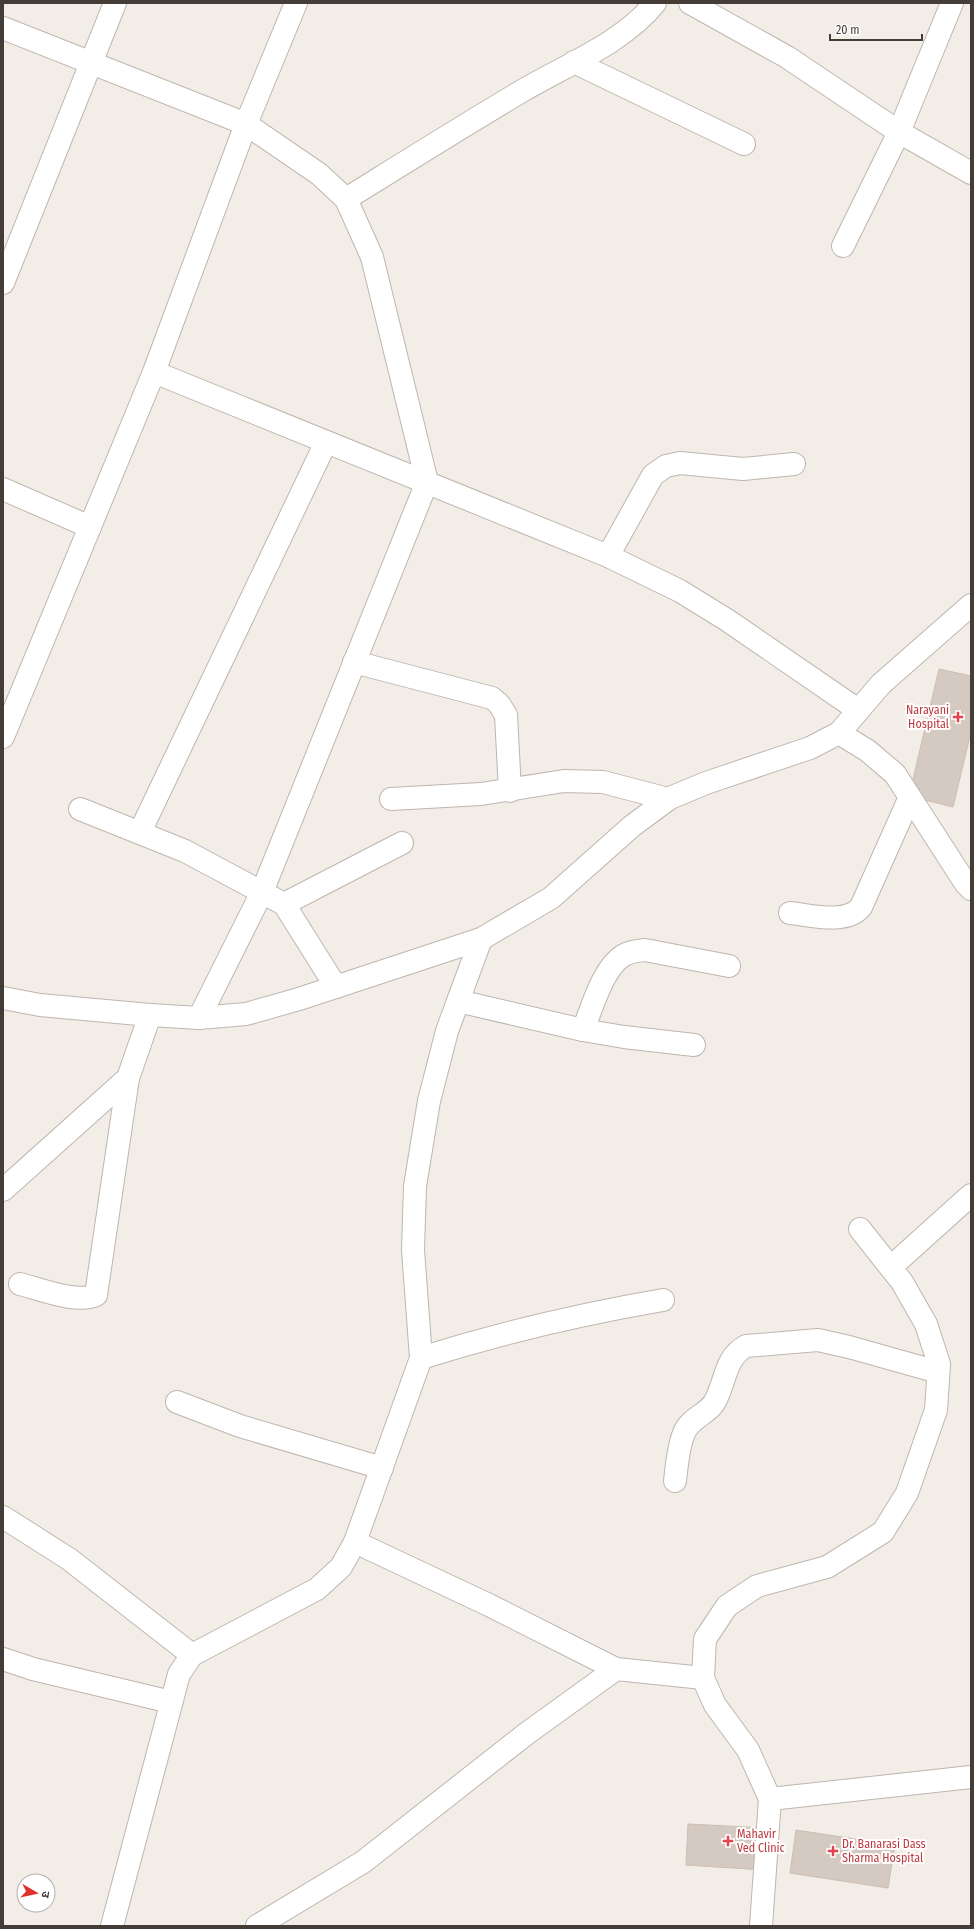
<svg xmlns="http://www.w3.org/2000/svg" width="974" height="1929" font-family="'Fira Sans Condensed','Noto Sans Devanagari',sans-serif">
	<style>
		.building { fill: #d5cac1; stroke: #ccbeb2 }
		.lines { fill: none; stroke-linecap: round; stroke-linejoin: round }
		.minor-casing { stroke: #bfb6ae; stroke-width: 24 }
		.minor { stroke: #fff; stroke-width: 22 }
		.health-dot { fill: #e0444e; stroke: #fff; stroke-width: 1.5 }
		.labels { text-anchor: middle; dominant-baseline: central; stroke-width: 4; stroke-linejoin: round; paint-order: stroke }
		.health-label { font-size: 12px; fill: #be3a42; stroke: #fff; text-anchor: start }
	</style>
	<rect width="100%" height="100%" fill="#f2ede7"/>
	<!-- building -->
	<g class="building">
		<path d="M939,669L971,676V732L953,807L909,796Z"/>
		<path d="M688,1824L766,1828L764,1870L686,1865Z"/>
		<path d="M796,1830L895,1845L888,1888L790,1873Z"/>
	</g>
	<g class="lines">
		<defs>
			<g id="minor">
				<path d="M690,3L787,57L899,132L971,173"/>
				<path d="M3,28L246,124L319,174L346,199L372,257L427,482L262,892L199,1018"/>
				<path d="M574,62L744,144"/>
				<path d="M346,199C404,163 463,126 522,91C566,65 623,43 655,3"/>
				<path d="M843,246L899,132L952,3"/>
				<path d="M3,283L115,3"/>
				<path d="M154,372L608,556L680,591L727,620L858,710"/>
				<path d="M3,489L90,527"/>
				<path d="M608,556L653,475L666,466L680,463L743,469L794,464"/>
				<path d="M354,662L492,698L499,704L506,715L510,791"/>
				<path d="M839,733L868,751L895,774L966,884L971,889"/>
				<path d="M3,737L154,372L246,124L296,3"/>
				<path d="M391,799L481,794L564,781L603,782L668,799"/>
				<path d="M80,809L185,851L284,904L336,987"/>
				<path d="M140,832L326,442"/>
				<path d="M284,904L402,843"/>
				<path d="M790,913C811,915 846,925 861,907L910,797"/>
				<path d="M3,998L40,1005L150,1015L199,1018L246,1014L299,999L481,939L551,898L632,826L670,798L706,783L810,748L839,733L881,684L971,605"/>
				<path d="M458,1001L583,1030L624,1037L694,1045"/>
				<path d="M583,1030C592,1008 603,967 624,955C631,951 637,951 645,950L729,966"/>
				<path d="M3,1190L128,1078L150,1015"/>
				<path d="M891,1267L971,1195"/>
				<path d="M20,1284C39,1289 78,1304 96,1295L128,1078"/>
				<path d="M421,1358C501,1333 581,1314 663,1300"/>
				<path d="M177,1402L240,1426L382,1468"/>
				<path d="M675,1481C677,1465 678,1447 684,1433C690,1418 706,1415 714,1403C726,1383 724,1358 746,1346L818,1340L849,1347L938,1372"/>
				<path d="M3,1517L69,1559L192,1655"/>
				<path d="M355,1542L489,1605L616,1669"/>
				<path d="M3,1659L33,1669L171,1702"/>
				<path d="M770,1799L971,1777"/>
				<path d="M112,1926L179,1674L192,1655L317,1589L341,1567L355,1542L421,1358L413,1250L415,1186L429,1101L447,1031L481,939"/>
				<path d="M257,1926L363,1862L526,1734L616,1669L703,1678"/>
				<path d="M761,1926L770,1799L748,1750L715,1705L703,1678L705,1639L727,1606L757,1586L827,1567L883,1532L907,1493L936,1410L939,1364L926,1324L902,1282L860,1229"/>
			</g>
		</defs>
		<!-- minor casing -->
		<use href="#minor" class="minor-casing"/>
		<!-- minor -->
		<use href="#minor" class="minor"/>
	</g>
	<!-- markers -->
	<g class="health-dot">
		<path d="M956 711h4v4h4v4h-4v4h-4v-4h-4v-4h4z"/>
		<path d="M726 1835h4v4h4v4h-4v4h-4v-4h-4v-4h4z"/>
		<path d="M831 1845h4v4h4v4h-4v4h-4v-4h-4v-4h4z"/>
	</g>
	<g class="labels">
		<!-- health labels -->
		<g class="health-label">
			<text x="949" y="710" text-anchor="end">Narayani<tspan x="949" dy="14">Hospital</tspan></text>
			<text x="737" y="1834">Mahavir<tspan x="737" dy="14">Ved Clinic</tspan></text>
			<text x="842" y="1844">Dr. Banarasi Dass<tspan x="842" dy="14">Sharma Hospital</tspan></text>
		</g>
	</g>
	<!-- border -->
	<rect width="974" height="1929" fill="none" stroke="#443d37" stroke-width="8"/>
	<!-- north arrow -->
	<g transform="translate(36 1893) rotate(99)"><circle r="19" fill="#ffffff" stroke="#b4b1af"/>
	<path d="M0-3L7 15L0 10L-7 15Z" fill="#e1312f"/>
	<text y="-6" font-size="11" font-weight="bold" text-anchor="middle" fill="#443d37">उ</text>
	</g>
	<!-- scale -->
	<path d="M830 34v6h92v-6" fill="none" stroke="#443d37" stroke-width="2"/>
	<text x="836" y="34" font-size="12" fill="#443d37" stroke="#ffffff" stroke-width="3" paint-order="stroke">20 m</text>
</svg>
